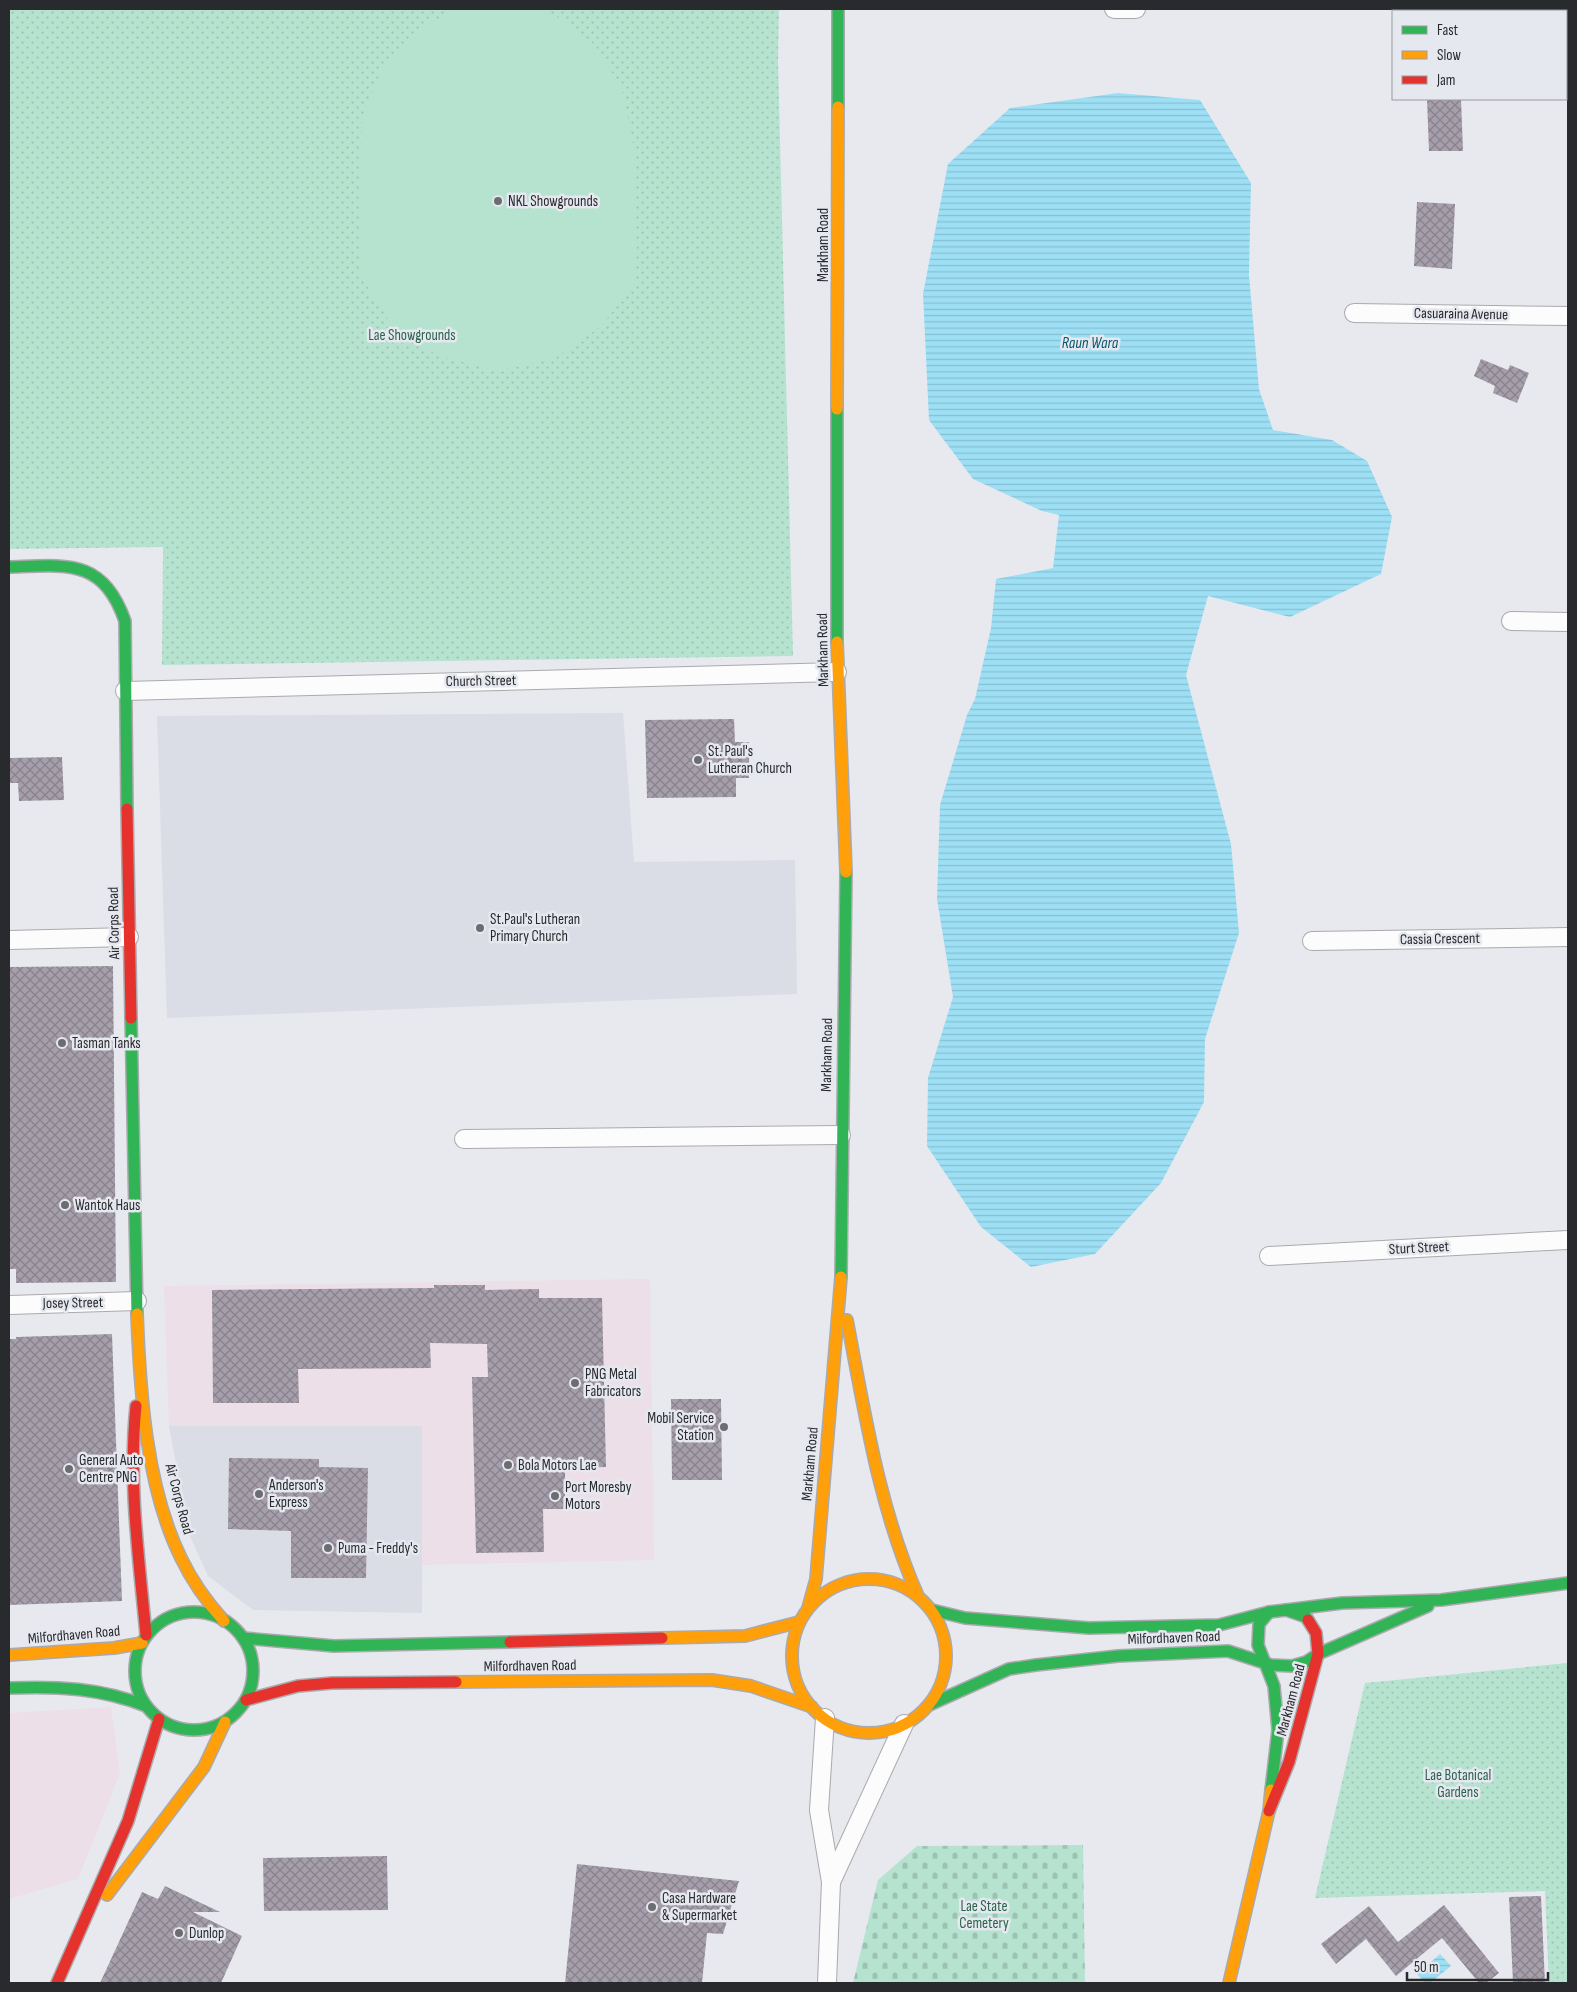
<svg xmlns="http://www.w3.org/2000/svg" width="1577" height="1992" font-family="'Sofia Sans Condensed',sans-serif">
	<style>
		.built { fill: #dadce6 }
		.industrial { fill: #ecdfe7 }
		.cemetery { fill: url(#cemetery-stones) }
		.park { fill: url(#park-dots) }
		.pitch { fill: #b6e3cf }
		.water { fill: url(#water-rules) }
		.building { fill: url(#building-cross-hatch) }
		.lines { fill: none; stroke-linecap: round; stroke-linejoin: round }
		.street-casing { stroke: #aaaaae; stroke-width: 20 }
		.fast-casing { stroke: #aaaaae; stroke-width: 14 }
		.slow-casing { stroke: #aaaaae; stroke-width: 14 }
		.jam-casing { stroke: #aaaaae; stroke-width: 14 }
		.street { stroke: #fcfcfc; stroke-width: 18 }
		.fast { stroke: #30b455; stroke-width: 11 }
		.slow { stroke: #ff9f0a; stroke-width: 11 }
		.jam { stroke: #e5322d; stroke-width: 11 }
		.poi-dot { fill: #6c6d71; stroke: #e6e8f0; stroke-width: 2 }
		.labels { text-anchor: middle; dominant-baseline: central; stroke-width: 5; stroke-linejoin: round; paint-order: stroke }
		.poi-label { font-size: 15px; fill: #292a2d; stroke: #e6e8f0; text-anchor: start }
		.street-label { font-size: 15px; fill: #292a2d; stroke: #e6e8f0 }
		.park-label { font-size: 15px; fill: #286449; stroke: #e6e8f0 }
		.water-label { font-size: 16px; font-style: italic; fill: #04596c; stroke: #e6e8f0 }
	</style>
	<defs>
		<pattern id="cemetery-stones" width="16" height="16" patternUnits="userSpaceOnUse" patternTransform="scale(1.25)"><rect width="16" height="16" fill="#b6e3cf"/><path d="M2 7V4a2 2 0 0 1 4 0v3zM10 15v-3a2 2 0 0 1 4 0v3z" fill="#9cc3b2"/></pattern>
		<pattern id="park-dots" width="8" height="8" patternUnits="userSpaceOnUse" patternTransform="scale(1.25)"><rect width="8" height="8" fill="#b6e3cf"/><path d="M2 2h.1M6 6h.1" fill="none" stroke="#9cc3b2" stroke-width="1.8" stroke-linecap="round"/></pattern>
		<pattern id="water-rules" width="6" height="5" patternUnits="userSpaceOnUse" patternTransform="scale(1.25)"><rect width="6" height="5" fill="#9ddff4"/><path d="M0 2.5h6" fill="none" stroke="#87c0d2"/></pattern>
		<pattern id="building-cross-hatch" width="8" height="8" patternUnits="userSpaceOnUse" patternTransform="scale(1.25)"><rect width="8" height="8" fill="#a69fab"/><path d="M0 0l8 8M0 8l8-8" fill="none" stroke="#87828c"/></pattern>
	</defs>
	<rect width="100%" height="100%" fill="#e8e9ee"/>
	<!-- built -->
	<g class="built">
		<path d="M623,713L634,862L795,860L797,994L167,1018L157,716Z"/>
		<path d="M169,1426H423L422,1613L253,1610L208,1576L189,1534Z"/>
	</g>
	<!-- industrial -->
	<g class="industrial">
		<path d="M650,1279L654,1560L422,1565V1426H169L164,1286Z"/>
		<path d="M111,1707L120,1773L78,1879L9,1899V1713Z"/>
	</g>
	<!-- cemetery -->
	<path class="cemetery" d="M1083,1845L1085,1983H853L878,1880L917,1846Z"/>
	<!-- park -->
	<g class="park">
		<path d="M9,9H779L778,61L793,656L162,665L163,547L9,549Z"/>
		<path d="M1568,1663V1983H1549L1545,1891L1315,1898L1365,1683Z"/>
	</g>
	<!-- pitch -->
	<path class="pitch" d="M456,9H538L554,15L595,45L622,89L634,148L637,255L634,285L601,326L554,359L496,371L436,355L392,325L360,275L362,118L381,70L415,31Z"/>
	<!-- water -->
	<g class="water">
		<path d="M1118,93L1200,100L1251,183L1249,275L1259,389L1273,430L1332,440L1367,461L1392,517L1381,574L1290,617L1208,596L1186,675L1231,844L1239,933L1205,1039L1204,1102L1161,1183L1095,1254L1031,1267L981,1227L927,1146L928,1078L953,997L937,899L940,805L967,715L975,699L991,628L996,579L1053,568L1059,515L1042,511L973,479L929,420L923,294L948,164L1010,108Z"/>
		<path d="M1440,1954L1451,1966L1430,1983H1425L1417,1974Z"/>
	</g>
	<!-- building -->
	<g class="building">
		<path d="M1427,99H1461L1463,151H1429Z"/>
		<path d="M1417,202L1455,204L1452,269L1414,266Z"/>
		<path d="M1481,359L1508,370L1510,365L1529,373L1517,403L1493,393L1495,386L1474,376Z"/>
		<path d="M734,719L735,742H749V778H736V797L647,798L645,720Z"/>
		<path d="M62,757L64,800L19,801L18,783H9V758Z"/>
		<path d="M113,966L116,1282L16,1283V1269H9V967Z"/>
		<path d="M434,1285H485V1290L539,1289V1298H602L606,1467L565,1468V1509H543L544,1552L476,1553L472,1377H488L487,1344L430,1343L431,1368L298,1369L299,1403H213L212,1290L434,1288Z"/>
		<path d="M112,1334L122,1601L9,1605V1339H16V1337Z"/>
		<path d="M671,1399H721L722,1480H672Z"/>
		<path d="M229,1458L319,1459V1467L368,1468L366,1578H291V1531L228,1529Z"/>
		<path d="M387,1856L388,1910L264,1911L263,1858Z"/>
		<path d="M577,1864L739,1881L723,1934L707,1933L702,1983H565Z"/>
		<path d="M165,1886L220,1912H193L242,1936L221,1983H100L142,1892L158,1899Z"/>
		<path d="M1541,1896L1545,1983H1513L1509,1897Z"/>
		<path d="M1444,1905L1499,1973L1486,1983H1479L1442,1938L1396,1976L1366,1939L1336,1964L1321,1944L1369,1906L1398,1942Z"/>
	</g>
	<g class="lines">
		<defs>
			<g id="street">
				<path d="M1114,9H1136"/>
				<path d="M1354,313L1568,316"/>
				<path d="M1511,621L1568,622"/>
				<path d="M125,691L837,672"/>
				<path d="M9,940L129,937"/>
				<path d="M1312,941L1568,937"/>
				<path d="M464,1139L841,1135"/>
				<path d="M1269,1256L1568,1240"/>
				<path d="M9,1305L137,1301"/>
				<path d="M825,1718L819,1810L831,1882L827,1983"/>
				<path d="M831,1882L904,1724"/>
			</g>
			<g id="fast">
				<path d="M838,107V9"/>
				<path d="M9,567C67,565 103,558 125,621L127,809"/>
				<path d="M837,642V409"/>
				<path d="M131,1018L137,1314"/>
				<path d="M841,1277L846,872"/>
				<path d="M932,1610L965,1618L1089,1628L1219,1625L1269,1612L1286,1610L1306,1617L1308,1620"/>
				<path d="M1286,1610L1342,1603L1441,1600L1568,1583"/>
				<path d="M1269,1612L1259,1624L1258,1645L1274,1686L1278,1730L1271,1790"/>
				<circle cx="194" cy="1671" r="59"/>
				<path d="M243,1638L334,1646L510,1642"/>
				<path d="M1318,1654L1428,1606"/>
				<path d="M9,1688C57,1686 101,1688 146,1706"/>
				<path d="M929,1705L1009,1669L1036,1665L1118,1656L1228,1651L1271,1665L1292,1666L1306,1662L1318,1654"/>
			</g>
			<g id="slow">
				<path d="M837,409L838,107"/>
				<path d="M837,642L846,872"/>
				<path d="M137,1314C140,1392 146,1487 181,1558C192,1581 207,1602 224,1621"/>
				<path d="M847,1320C865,1414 879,1508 918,1596"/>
				<circle cx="869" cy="1656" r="77"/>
				<path d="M808,1608L816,1579L841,1277"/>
				<path d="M662,1638L745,1636L799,1622"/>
				<path d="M9,1655L114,1648L142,1643"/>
				<path d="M456,1682L712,1680L751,1686L812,1707"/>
				<path d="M107,1895L204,1767L225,1722"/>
				<path d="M1229,1983L1269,1811L1271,1790"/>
			</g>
			<g id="jam">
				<path d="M127,809L131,1018"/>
				<path d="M136,1406C128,1483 139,1558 146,1635"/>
				<path d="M510,1642L662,1638"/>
				<path d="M246,1700L298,1686L332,1683L456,1682"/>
				<path d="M1269,1811L1289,1762L1318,1654L1316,1633L1308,1620"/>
				<path d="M57,1983L128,1821L159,1719"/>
			</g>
		</defs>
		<!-- street casing -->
		<use href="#street" class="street-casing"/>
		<!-- fast casing -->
		<use href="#fast" class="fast-casing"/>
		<!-- slow casing -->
		<use href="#slow" class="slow-casing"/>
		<!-- jam casing -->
		<use href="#jam" class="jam-casing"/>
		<!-- street -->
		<use href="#street" class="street"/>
		<!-- fast -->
		<use href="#fast" class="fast"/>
		<!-- slow -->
		<use href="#slow" class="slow"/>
		<!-- jam -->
		<use href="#jam" class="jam"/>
	</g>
	<!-- markers -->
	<g class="poi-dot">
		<circle cx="498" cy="201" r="5"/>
		<circle cx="698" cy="760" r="5"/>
		<circle cx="480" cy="928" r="5"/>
		<circle cx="62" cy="1043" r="5"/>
		<circle cx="65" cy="1205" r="5"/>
		<circle cx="575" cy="1383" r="5"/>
		<circle cx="724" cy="1427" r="5"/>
		<circle cx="508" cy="1465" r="5"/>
		<circle cx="69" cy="1469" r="5"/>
		<circle cx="259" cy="1494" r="5"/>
		<circle cx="555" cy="1496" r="5"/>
		<circle cx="328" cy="1548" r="5"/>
		<circle cx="652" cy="1907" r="5"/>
		<circle cx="179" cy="1933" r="5"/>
	</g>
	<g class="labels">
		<!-- poi labels -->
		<g class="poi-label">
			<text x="508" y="201">NKL Showgrounds</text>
			<text x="708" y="751">St. Paul's<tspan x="708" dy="17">Lutheran Church</tspan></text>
			<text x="490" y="919">St.Paul's Lutheran<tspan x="490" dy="17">Primary Church</tspan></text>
			<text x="72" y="1043">Tasman Tanks</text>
			<text x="75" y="1205">Wantok Haus</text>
			<text x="585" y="1374">PNG Metal<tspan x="585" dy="17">Fabricators</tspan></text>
			<text x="714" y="1418" text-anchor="end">Mobil Service<tspan x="714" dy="17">Station</tspan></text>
			<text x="79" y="1460">General Auto<tspan x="79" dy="17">Centre PNG</tspan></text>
			<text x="518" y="1465">Bola Motors Lae</text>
			<text x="269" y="1485">Anderson's<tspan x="269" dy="17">Express</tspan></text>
			<text x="565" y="1487">Port Moresby<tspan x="565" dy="17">Motors</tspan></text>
			<text x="338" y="1548">Puma - Freddy's</text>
			<text x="662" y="1898">Casa Hardware<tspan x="662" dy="17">&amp; Supermarket</tspan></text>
			<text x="189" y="1933">Dunlop</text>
		</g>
		<!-- street labels -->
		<g class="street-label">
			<text transform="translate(823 245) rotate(-90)">Markham Road</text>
			<text transform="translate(1461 314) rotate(1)">Casuaraina Avenue</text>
			<text transform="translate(823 650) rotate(-91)">Markham Road</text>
			<text transform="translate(481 681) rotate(-1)">Church Street</text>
			<text transform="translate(114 923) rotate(-91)">Air Corps Road</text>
			<text transform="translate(1440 939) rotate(-1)">Cassia Crescent</text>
			<text transform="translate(827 1055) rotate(-89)">Markham Road</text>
			<text transform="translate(1419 1248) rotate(-3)">Sturt Street</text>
			<text transform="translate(73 1303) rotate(-1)">Josey Street</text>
			<text transform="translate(810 1464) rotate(-85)">Markham Road</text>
			<text transform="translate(179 1499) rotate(75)">Air Corps Road</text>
			<text transform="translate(74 1635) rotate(-5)">Milfordhaven Road</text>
			<text transform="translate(1174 1638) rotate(-2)">Milfordhaven Road</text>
			<text transform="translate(530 1666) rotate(-1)">Milfordhaven Road</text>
			<text transform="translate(1291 1700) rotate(-75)">Markham Road</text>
		</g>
		<!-- park labels -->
		<g class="park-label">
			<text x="412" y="335">Lae Showgrounds</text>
			<text x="1458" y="1775">Lae Botanical<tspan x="1458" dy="17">Gardens</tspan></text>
			<text x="984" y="1906">Lae State<tspan x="984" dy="17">Cemetery</tspan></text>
		</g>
		<!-- water labels -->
		<g class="water-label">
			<text x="1090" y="343">Raun Wara</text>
		</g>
	</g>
	<!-- border -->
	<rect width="1577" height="1992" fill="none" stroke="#292a2d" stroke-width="20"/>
	<!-- legend -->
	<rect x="1392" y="10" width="175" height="90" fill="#e6e8f0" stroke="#9a9ca2"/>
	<rect x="1402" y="26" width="25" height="8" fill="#30b455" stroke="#9a9ca2"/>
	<text x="1437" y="35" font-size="15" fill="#292a2d">Fast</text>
	<rect x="1402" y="51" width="25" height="8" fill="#ff9f0a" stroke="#9a9ca2"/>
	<text x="1437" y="60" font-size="15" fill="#292a2d">Slow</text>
	<rect x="1402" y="76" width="25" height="8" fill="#e5322d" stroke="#9a9ca2"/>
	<text x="1437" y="85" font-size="15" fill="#292a2d">Jam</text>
	<!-- scale -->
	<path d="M1407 1972v8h141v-8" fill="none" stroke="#292a2d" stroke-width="2.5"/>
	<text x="1414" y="1972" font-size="15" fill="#292a2d" stroke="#e6e8f0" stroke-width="4" paint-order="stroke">50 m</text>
</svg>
